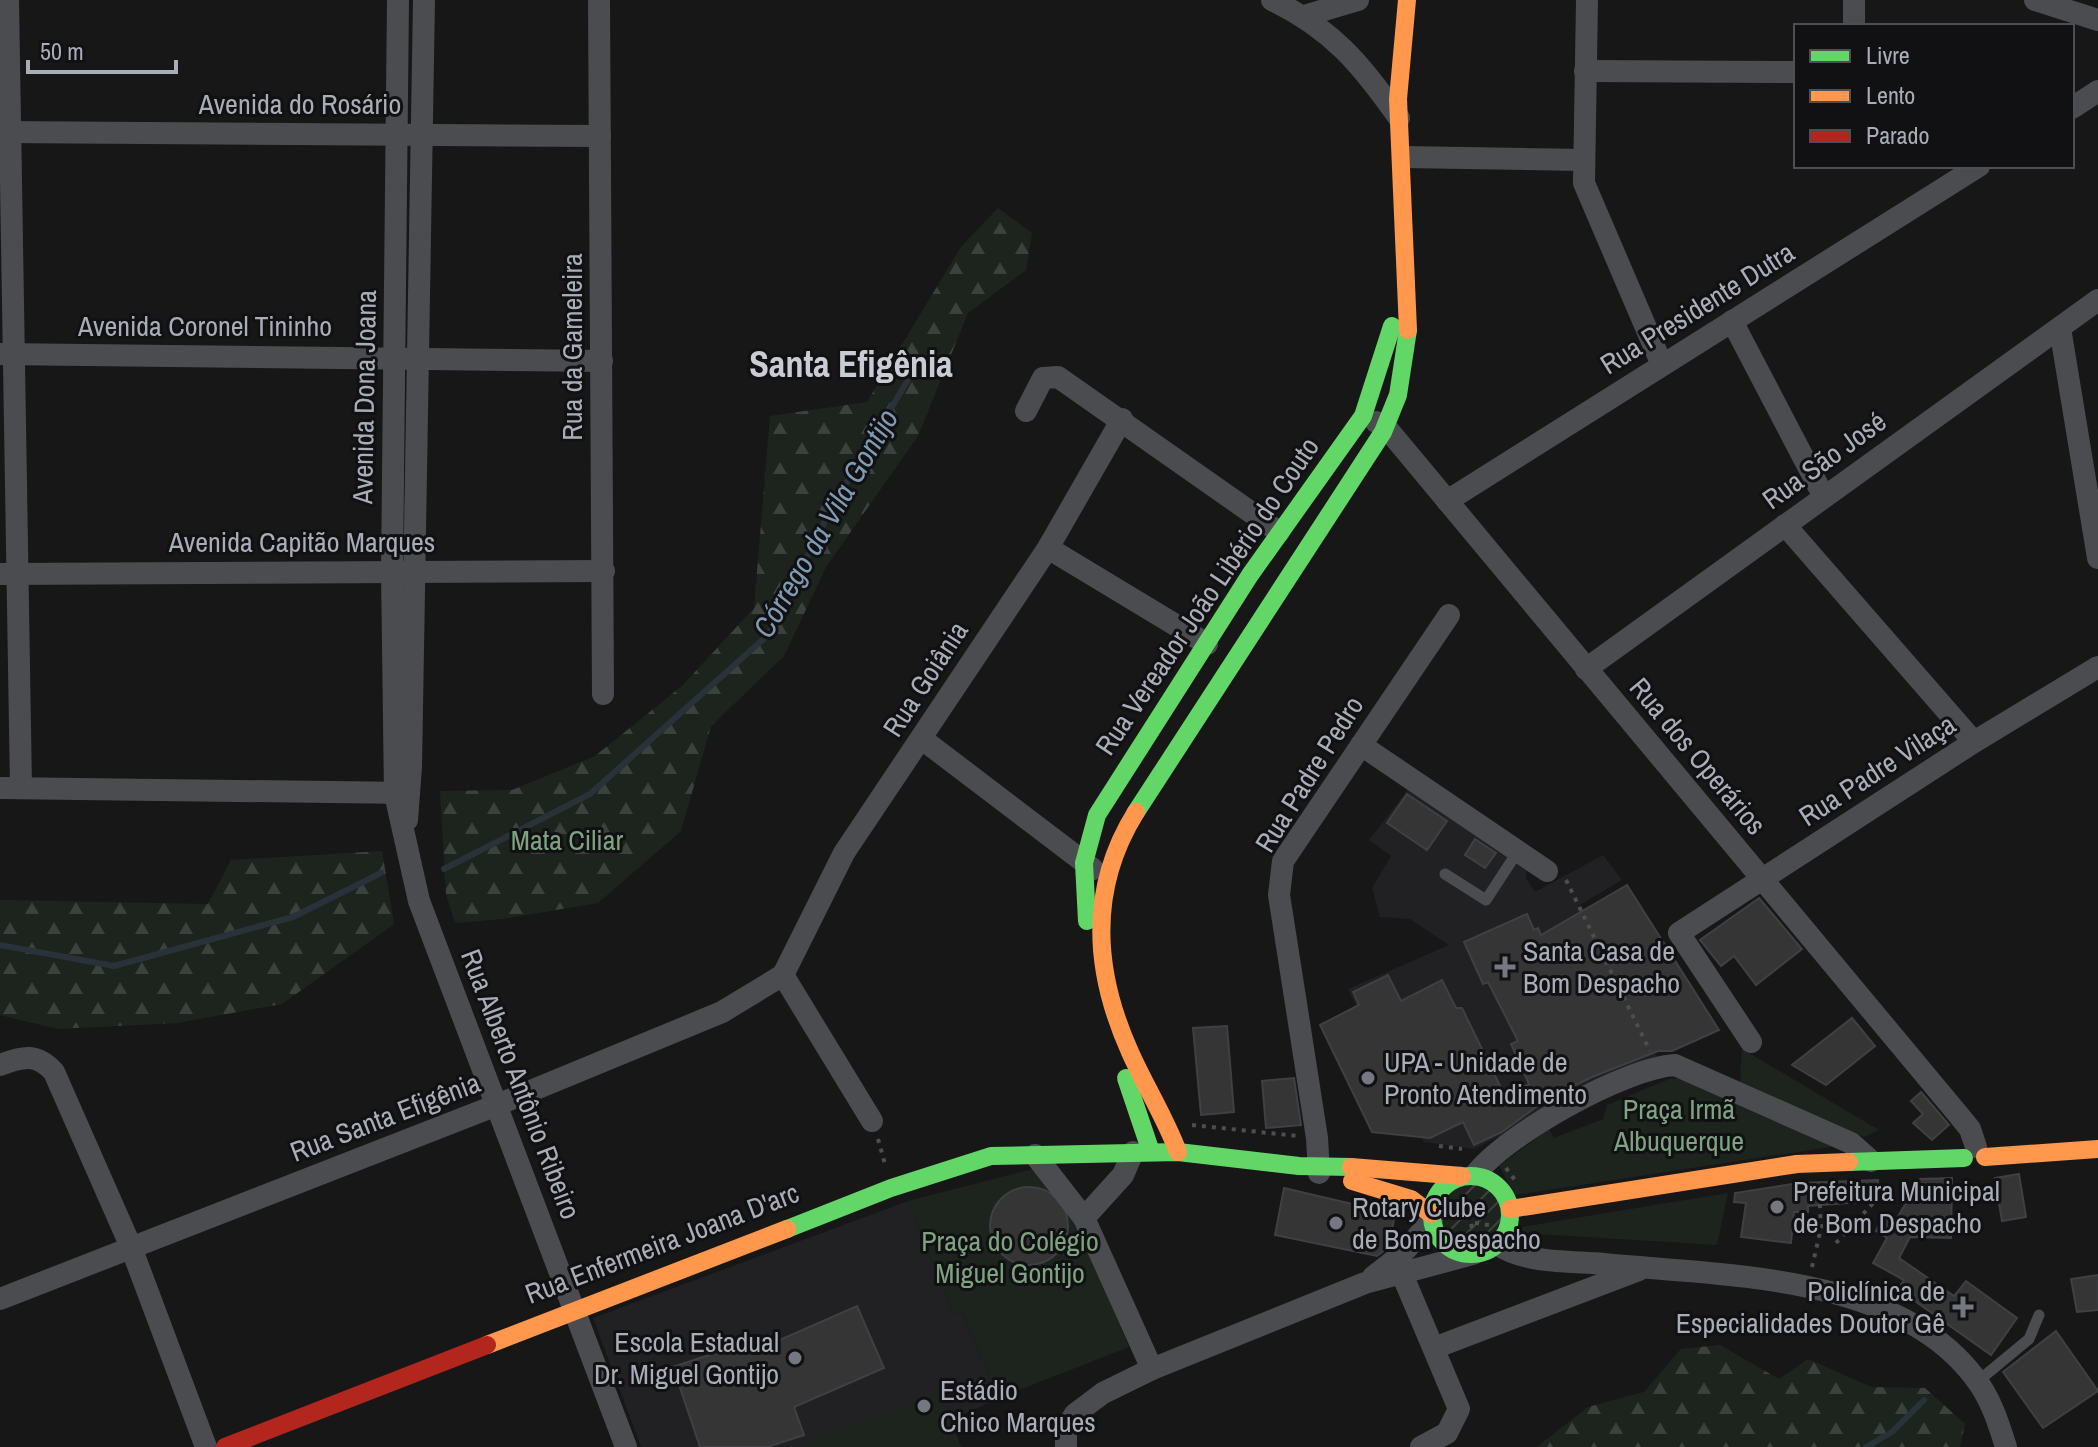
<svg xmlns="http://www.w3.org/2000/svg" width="2098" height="1447" font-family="'Archivo Narrow',sans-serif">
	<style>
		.built { fill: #212123 }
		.forest { fill: url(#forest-firs) }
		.park { fill: #1d241e }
		.garden { fill: url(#garden-furrows) }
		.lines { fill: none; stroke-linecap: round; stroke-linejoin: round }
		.stream { stroke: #2a3239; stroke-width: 6 }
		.building { fill: #353536; stroke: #3f4043; stroke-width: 2 }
		.path { stroke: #4d4e52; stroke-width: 4; stroke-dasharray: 4 6; stroke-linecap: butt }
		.lane { stroke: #4b4c50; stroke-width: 11 }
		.street { stroke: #4b4c50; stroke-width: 22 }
		.fast { stroke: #63d668; stroke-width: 18 }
		.slow { stroke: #ff974d; stroke-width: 18 }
		.jam { stroke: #b3261e; stroke-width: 18 }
		.poi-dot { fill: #757880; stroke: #111113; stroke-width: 3 }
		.labels { text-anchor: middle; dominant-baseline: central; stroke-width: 6; stroke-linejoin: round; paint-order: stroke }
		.street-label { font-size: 28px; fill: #a8adb8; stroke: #111113 }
		.park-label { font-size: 28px; fill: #7fa381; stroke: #111113 }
		.poi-label { font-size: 28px; fill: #a8adb8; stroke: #111113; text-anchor: start }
		.water-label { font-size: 30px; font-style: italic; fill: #7f9bb3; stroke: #111113 }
		.district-label { font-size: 36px; font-weight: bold; fill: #c9ccd4; stroke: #111113 }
	</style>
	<defs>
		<pattern id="forest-firs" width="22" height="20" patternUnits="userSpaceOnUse" patternTransform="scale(2)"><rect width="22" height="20" fill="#1d241e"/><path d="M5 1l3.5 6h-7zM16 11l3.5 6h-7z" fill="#3b413d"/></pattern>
		<pattern id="garden-furrows" width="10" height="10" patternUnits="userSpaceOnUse" patternTransform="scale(2)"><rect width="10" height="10" fill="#1d241e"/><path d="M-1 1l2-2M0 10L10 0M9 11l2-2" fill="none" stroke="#3b413d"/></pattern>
	</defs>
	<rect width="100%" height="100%" fill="#171717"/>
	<!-- built -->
	<g class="built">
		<path d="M1410,787L1526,868V878L1535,892L1603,855L1622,880L1578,906L1658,1058L1474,1149L1424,1142L1348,989L1449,945L1410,919L1380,917L1372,888L1391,856L1369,840Z"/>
		<path d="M908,1201L954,1315L962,1312L999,1398L951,1420L961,1447H641L593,1318Z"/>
	</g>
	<!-- forest -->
	<g class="forest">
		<path d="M998,208L1032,233L1026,270L968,313L918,436L826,567L784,656L711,726L681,831L598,903L502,919L455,923L446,894L440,791L512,790L595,756L682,686L754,608L770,416L867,402L961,247Z"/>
		<path d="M382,851L394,924L282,1004L177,1023L58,1029L0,1015V900L208,904L231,860Z"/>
		<path d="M1720,1345L1779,1379L1808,1359L1871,1387L1925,1388L1965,1424L1960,1447H1537L1588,1407L1644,1392L1681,1349Z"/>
	</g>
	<!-- park -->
	<g class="park">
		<path d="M1742,1049L1879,1130L1864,1137L1740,1082Z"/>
		<path d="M1683,1078L1843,1145L1515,1195L1499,1166L1549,1129L1554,1138L1603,1119L1607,1105L1669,1079Z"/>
		<path d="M1037,1168L1066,1199L1129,1347L999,1398L962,1312L954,1315L908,1201Z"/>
		<path d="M1728,1193L1717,1245L1521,1233V1227Z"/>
		<path d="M940,1392L961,1447H794Z"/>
	</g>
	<!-- garden -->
	<circle class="garden" cx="1471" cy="1214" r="34"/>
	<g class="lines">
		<!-- stream -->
		<g class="stream">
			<path d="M444,869L590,794L768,635L831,509L921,358"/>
			<path d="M0,945L114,966L293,917L381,873"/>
			<path d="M1866,1447L1892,1432L1924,1400"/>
		</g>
	</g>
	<!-- building -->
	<g class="building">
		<path d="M1407,794L1447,821L1427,850L1387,823Z"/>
		<path d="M1475,839L1496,853L1485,868L1465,855Z"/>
		<path d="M1627,885L1719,1030L1672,1051H1658L1592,1077L1547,1099L1502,1132L1474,1145L1463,1122L1430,1138L1372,1132L1320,1025L1359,1005L1353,992L1388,975L1401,1001L1442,980L1456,1008H1462L1505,1096L1529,1084L1511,1044L1518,1041L1488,982L1483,984L1464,942L1527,914L1534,930L1538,928L1541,935Z"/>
		<path d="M1759,898L1802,949L1756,985L1734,956L1721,966L1700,940Z"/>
		<path d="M1852,1018L1875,1046L1826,1085L1792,1065Z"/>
		<path d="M1227,1026L1234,1112L1201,1115L1193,1028Z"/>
		<path d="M1294,1078L1301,1125L1266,1128L1262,1081Z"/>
		<path d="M1921,1092L1949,1125L1932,1140L1913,1123L1923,1114L1911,1101Z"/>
		<path d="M2019,1174L2026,1217L2002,1221L1995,1178Z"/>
		<path d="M1952,1178L1951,1238L1910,1237L1899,1258L1954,1296L1966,1281L2017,1318L1991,1355L1898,1289L1904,1280L1873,1263L1887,1238L1876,1231L1885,1214L1896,1220L1920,1179Z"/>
		<path d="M1878,1180V1188L1862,1202L1808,1206V1212H1794L1791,1243L1741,1237L1746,1203L1734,1202L1735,1193L1799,1183Z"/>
		<circle cx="1029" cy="1226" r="39"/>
		<path d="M1284,1188L1395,1214L1389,1247L1377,1256L1275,1235Z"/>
		<path d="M2098,1275V1310L2077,1312L2071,1279Z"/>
		<path d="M857,1306L884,1368L794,1407L804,1435L767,1447H700L673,1367L770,1335L773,1343Z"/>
		<path d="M2056,1331L2098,1391L2043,1428L2003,1372Z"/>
	</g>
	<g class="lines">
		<!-- path -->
		<g class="path">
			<path d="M1566,880L1650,1051"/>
			<path d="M1192,1125L1298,1136"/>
			<path d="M878,1139L885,1164"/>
			<path d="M1439,1146L1462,1149"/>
			<path d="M1506,1168L1518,1184"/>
			<path d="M1478,1206L1488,1204"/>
			<path d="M1475,1223L1489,1225"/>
			<path d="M1471,1224L1475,1237"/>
			<path d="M1836,1243L1889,1186"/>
			<path d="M1812,1267L1821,1228L1819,1189"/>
		</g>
		<!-- lane -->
		<g class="lane">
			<path d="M1445,874L1486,900L1518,851"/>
			<path d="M1977,1382L2029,1339L2039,1315"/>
		</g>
		<!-- street -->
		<g class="street">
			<path d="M8,0L21,788"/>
			<path d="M398,0L392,572L395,794L419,901L626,1447"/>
			<path d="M599,0L603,694"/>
			<path d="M1272,0C1332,29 1361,64 1399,118"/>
			<path d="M1587,0L1584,183L1662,365"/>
			<path d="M2035,0L2098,20"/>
			<path d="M1304,16L1358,0"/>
			<path d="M1854,26V0"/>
			<path d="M1585,71L1796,72"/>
			<path d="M2072,108L2098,91"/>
			<path d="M0,132L600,136"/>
			<path d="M1403,157L1583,160"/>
			<path d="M1732,321L1824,497"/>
			<path d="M2060,328L2098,558"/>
			<path d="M0,354L602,361"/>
			<path d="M1026,411L1043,378L1058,377L1279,532"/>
			<path d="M1376,422L1385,426L1957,1113L1970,1129L1976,1147"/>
			<path d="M1447,501L1979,166"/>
			<path d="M1785,525L1974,742"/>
			<path d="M1048,548L1207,644"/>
			<path d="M0,574L604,571"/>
			<path d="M1586,669L2098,300"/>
			<path d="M922,739L1093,869"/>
			<path d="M1361,745L1547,871"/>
			<path d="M0,788L409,793"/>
			<path d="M407,820L411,767L424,0"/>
			<path d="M783,975L844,853L1048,548L1122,419"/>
			<path d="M783,975L872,1121"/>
			<path d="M1751,1042L1679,933L1974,742L2098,667"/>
			<path d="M0,1065C23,1056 37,1053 54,1072L131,1247L206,1447"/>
			<path d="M1035,1155L1084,1218L1152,1369"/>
			<path d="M1319,1173L1317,1138L1279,895L1283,861L1449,615"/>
			<path d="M1475,1175C1506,1134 1625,1068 1675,1065L1851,1143L1871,1161"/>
			<path d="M1084,1218L1123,1175L1133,1152"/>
			<path d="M1497,1244C1525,1264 1571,1261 1604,1264C1724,1276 1905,1273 1980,1385C1993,1405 1999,1425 2006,1447"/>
			<path d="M1402,1274L1459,1409L1447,1433L1421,1447"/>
			<path d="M1373,1277L1401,1255L1432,1220"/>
			<path d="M0,1299L497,1105L722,1012L783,975"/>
			<path d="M1434,1348L1639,1270"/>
			<path d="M1066,1447V1429L1075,1414L1103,1393L1152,1369L1365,1283L1473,1254"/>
		</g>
		<!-- fast -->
		<g class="fast">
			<path d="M1136,812L1383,432L1398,395L1408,330"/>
			<path d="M1087,921L1084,863L1097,815L1250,575L1363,416L1392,326"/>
			<path d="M1126,1078L1151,1152"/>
			<path d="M1849,1162L1964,1158"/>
			<circle cx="1471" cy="1215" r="39"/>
			<path d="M787,1229L891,1188L991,1156L1178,1152L1299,1166L1351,1167"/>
		</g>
		<!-- slow -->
		<g class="slow">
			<path d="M1407,0L1398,99L1408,330"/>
			<path d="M1136,812C1088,889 1094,972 1130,1052C1145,1086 1165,1117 1178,1152"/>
			<path d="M1985,1157L2098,1149"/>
			<path d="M1351,1167L1462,1176"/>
			<path d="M1352,1181L1411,1199L1431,1214"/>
			<path d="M1510,1209L1797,1164L1849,1162"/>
			<path d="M487,1345L787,1229"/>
		</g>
		<!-- jam -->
		<path class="jam" d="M225,1447L487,1345"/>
	</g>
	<!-- markers -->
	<g class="poi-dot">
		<path d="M1501 955h8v8h8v8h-8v8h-8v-8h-8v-8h8z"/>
		<circle cx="1368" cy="1078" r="8"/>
		<circle cx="1777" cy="1207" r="8"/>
		<circle cx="1336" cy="1223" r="8"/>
		<path d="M1959 1295h8v8h8v8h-8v8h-8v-8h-8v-8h8z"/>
		<circle cx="795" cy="1358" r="8"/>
		<circle cx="924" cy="1406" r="8"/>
	</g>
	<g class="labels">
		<!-- street labels -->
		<g class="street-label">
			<text x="300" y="104">Avenida do Rosário</text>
			<text transform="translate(1697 308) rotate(-32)">Rua Presidente Dutra</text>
			<text x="205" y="326">Avenida Coronel Tininho</text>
			<text transform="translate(572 347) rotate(-90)">Rua da Gameleira</text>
			<text transform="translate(364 397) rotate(-89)">Avenida Dona Joana</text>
			<text transform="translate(1824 460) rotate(-36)">Rua São José</text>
			<text x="302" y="542">Avenida Capitão Marques</text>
			<text transform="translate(1207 596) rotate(-56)">Rua Vereador João Libério do Couto</text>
			<text transform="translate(925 679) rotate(-57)">Rua Goiânia</text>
			<text transform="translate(1698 756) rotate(50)">Rua dos Operários</text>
			<text transform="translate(1877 770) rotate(-33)">Rua Padre Vilaça</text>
			<text transform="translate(1309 774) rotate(-58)">Rua Padre Pedro</text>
			<text transform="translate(521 1084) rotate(69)">Rua Alberto Antônio Ribeiro</text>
			<text transform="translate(385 1117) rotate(-21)">Rua Santa Efigênia</text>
			<text transform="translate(662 1243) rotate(-21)">Rua Enfermeira Joana D'arc</text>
		</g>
		<!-- park labels -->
		<g class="park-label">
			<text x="567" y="840">Mata Ciliar</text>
			<text x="1679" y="1109">Praça Irmã<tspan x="1679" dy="32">Albuquerque</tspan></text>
			<text x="1010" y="1241">Praça do Colégio<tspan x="1010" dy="32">Miguel Gontijo</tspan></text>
		</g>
		<!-- poi labels -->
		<g class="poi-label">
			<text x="1523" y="951">Santa Casa de<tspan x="1523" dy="32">Bom Despacho</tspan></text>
			<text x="1384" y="1062">UPA - Unidade de<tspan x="1384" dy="32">Pronto Atendimento</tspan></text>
			<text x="1793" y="1191">Prefeitura Municipal<tspan x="1793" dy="32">de Bom Despacho</tspan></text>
			<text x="1352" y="1207">Rotary Clube<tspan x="1352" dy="32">de Bom Despacho</tspan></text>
			<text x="1945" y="1291" text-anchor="end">Policlínica de<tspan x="1945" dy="32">Especialidades Doutor Gê</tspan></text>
			<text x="779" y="1342" text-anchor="end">Escola Estadual<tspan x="779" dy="32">Dr. Miguel Gontijo</tspan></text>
			<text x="940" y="1390">Estádio<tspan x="940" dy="32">Chico Marques</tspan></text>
		</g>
		<!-- water labels -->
		<g class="water-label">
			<text transform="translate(825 523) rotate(-60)">Córrego da Vila Gontijo</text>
		</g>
		<!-- district labels -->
		<g class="district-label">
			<text x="851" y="364">Santa Efigênia</text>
		</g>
	</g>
	<!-- legend -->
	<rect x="1794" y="24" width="280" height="144" fill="#111113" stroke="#4d4f55" stroke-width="2"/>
	<rect x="1810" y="50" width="40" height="12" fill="#63d668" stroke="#4d4f55" stroke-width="2"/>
	<text x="1866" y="64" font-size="24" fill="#a8adb8">Livre</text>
	<rect x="1810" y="90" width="40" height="12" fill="#ff974d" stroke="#4d4f55" stroke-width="2"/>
	<text x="1866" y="104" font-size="24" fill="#a8adb8">Lento</text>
	<rect x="1810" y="130" width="40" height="12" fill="#b3261e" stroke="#4d4f55" stroke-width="2"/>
	<text x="1866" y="144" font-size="24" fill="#a8adb8">Parado</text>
	<!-- scale -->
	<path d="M28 60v12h148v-12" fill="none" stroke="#a8adb8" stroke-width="4"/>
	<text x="40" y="60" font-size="24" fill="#a8adb8" stroke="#111113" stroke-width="6" paint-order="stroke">50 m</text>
</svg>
